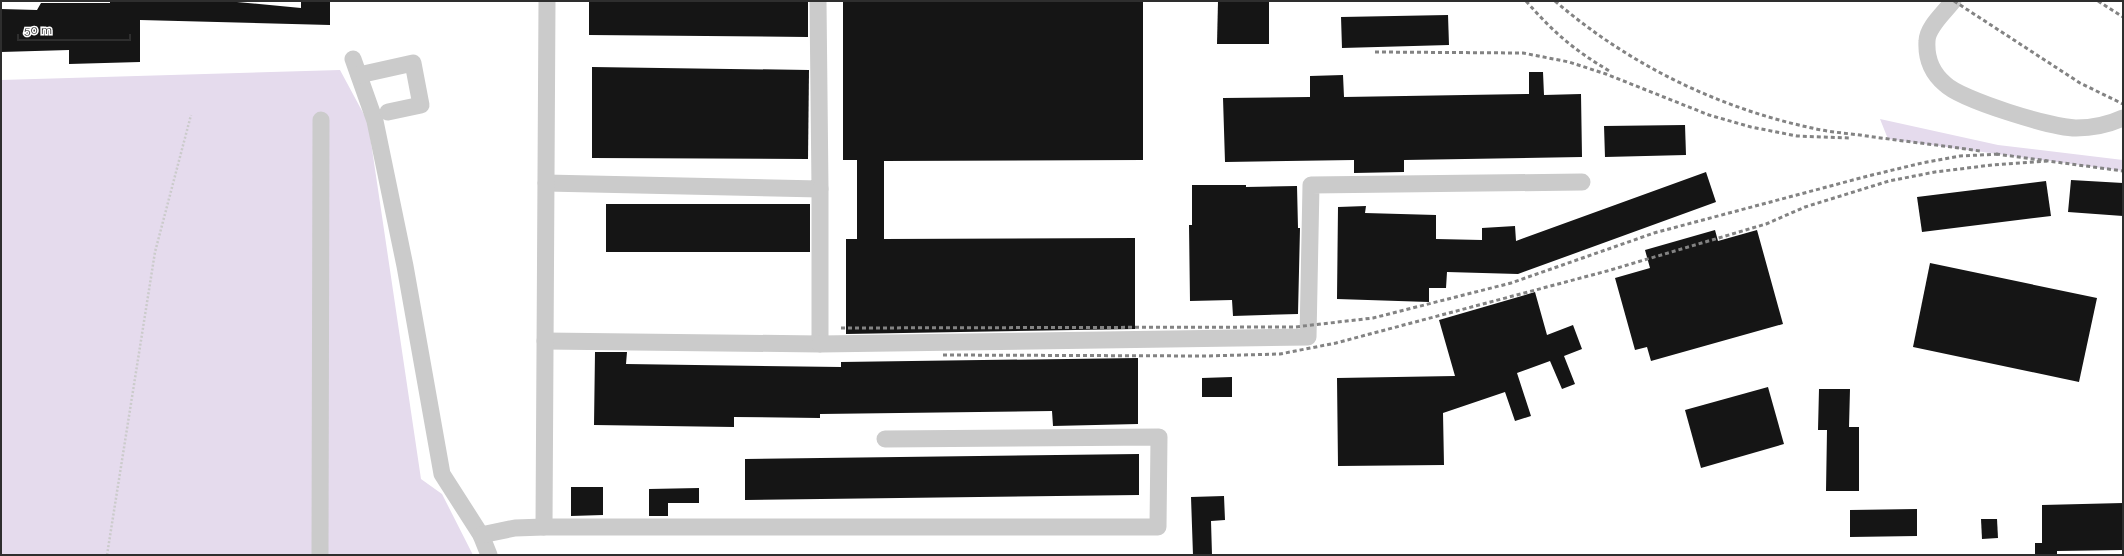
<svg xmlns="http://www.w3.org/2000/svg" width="2124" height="556" font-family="Raleway,sans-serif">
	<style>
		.green { fill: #e5dbed }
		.building { fill: #151515 }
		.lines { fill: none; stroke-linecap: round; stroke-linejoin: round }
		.path { stroke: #cbcbcb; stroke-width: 2.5; stroke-dasharray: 2 2; stroke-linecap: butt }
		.minor { stroke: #cbcbcb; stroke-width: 17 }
		.rail { stroke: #838383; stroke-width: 3; stroke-dasharray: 4 3; stroke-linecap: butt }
	</style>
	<rect width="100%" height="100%" fill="#fff"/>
	<!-- green -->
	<g class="green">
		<path d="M340,70L368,122L421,479L442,494L473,555H1V80Z"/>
		<path d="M1880,119L1998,145L2123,160V171L1888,139Z"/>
	</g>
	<!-- building -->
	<g class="building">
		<path d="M110,1H226L301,8V1H330V25L140,20V62L69,64V50L1,52V9L37,10L41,3H110Z"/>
		<path d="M589,1H808V37L589,35Z"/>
		<path d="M843,1H1143V160L884,161V239L1135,238V329L846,334V239H857V160H843Z"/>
		<path d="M1218,1H1269V44H1217Z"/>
		<path d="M1448,15L1449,45L1342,48L1341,17Z"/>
		<path d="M592,67L809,70L808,159L592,158Z"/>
		<path d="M1529,72H1543L1544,95L1581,94L1582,157L1404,160V172L1354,173V160L1225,162L1223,98L1310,97V76L1343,75L1344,97L1529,94Z"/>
		<path d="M1685,125L1686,155L1605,157L1604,126Z"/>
		<path d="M1706,172L1716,202L1518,274L1447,272L1446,288H1429V302L1337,299L1338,207L1366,206L1365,213L1436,215V239L1482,240V228L1515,226L1516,241Z"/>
		<path d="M2071,180L2123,183V216L2068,212Z"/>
		<path d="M2046,181L2051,216L1922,232L1917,197Z"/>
		<path d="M1192,185H1246V187L1297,186L1298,228H1300L1298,314L1233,316L1232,300L1190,301L1189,225H1192Z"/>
		<rect x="606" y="204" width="204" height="48"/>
		<path d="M1715,230L1718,241L1757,230L1783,324L1651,361L1647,347L1635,350L1615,278L1650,268L1645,250Z"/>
		<path d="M1930,263L2097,298L2079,382L1913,347Z"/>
		<path d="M1535,292L1547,335L1573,325L1582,349L1564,356L1575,384L1562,389L1550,361L1517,373L1531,416L1515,421L1505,392L1443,413L1444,465L1338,466L1337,378L1455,376L1439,320Z"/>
		<path d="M595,352H627L626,364L841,367V362L1138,358V424L1053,426L1052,411L820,414V418L734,417V427L594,425Z"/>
		<path d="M1232,377V397H1202V378Z"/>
		<path d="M1768,387L1784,444L1701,468L1685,410Z"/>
		<path d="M1819,389H1850L1849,427H1859V491H1826L1827,430H1818Z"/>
		<path d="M1139,454V495L745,500V459Z"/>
		<path d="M571,487H603V515L571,516Z"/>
		<path d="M699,488V503H668V516H649V489Z"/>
		<path d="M1224,496L1225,520L1211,521L1212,555H1193L1191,497Z"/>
		<path d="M2123,503V550L2057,551V555H2035V543H2042V505Z"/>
		<path d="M1917,509V536L1850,537V510Z"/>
		<path d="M1981,519H1997L1998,538L1982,539Z"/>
	</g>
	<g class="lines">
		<!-- path -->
		<path class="path" d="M107,555L155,252L191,115"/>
		<!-- minor -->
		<g class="minor">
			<path d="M1953,1C1945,12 1927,27 1927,41C1926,58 1932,73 1945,84C1961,100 2053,128 2076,128C2092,128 2108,125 2123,118"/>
			<path d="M353,59L375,121L405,266L442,474L481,535L489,555"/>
			<path d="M359,75L413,63L421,105L388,112"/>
			<path d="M546,183L820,189L818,1"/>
			<path d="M545,341L820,344V189"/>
			<path d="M820,344L1308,337L1311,185L1582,182"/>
			<path d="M544,527L547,1"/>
			<path d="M481,535L515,528L544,527H1158L1159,437L885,439"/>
			<path d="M320,555L321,120"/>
		</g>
		<!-- rail -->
		<g class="rail">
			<path d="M1526,1C1555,34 1574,50 1611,72"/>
			<path d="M1555,1C1628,64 1718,108 1812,128C1828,132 1844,133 1860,135C1900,141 1940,145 1980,151"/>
			<path d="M1954,1L2080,83L2123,104"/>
			<path d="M2098,1L2123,17"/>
			<path d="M1375,52L1523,53L1569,62L1606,74L1709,115L1751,127L1797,136L1849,138"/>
			<path d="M1996,154L2123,171"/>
			<path d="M841,328L1295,327L1373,318L1511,283L1654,233L1868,176L1922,163L1960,156L2001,154"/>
			<path d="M943,355L1206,356L1280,354L1336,343L1607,271L1766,224L1805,207L1889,181L1935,172L1992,165L2047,161"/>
		</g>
	</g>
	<!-- border -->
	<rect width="2124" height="556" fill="none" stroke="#2e2e2e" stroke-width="4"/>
	<!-- scale -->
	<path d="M18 34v6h112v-6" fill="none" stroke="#2e2e2e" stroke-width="2"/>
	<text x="24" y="34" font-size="12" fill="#2e2e2e" stroke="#ffffff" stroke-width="3" paint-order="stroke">50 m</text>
</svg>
